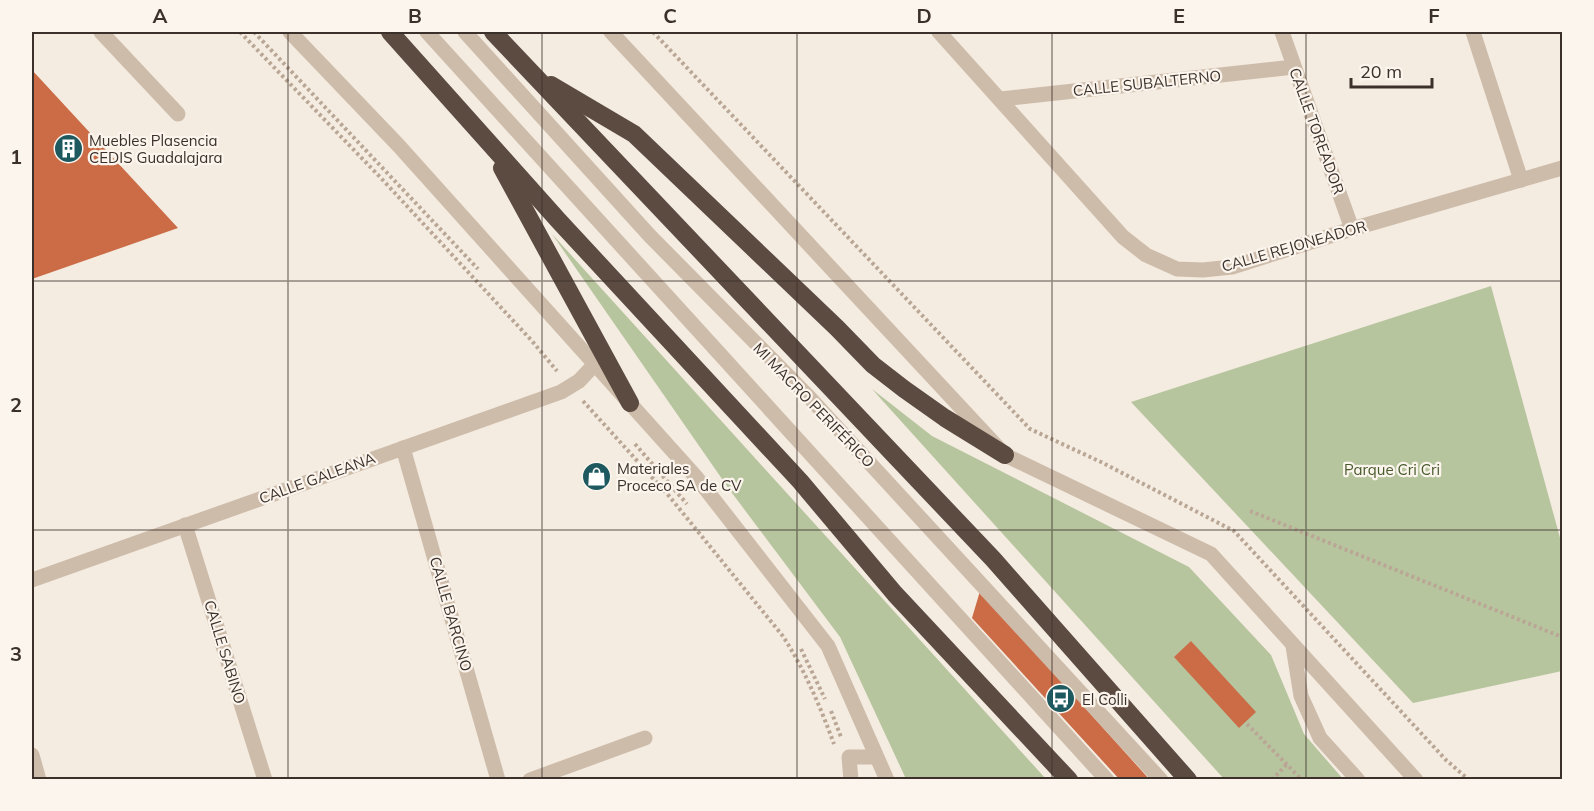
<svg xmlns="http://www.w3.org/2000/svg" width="1594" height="811" font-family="Mulish,sans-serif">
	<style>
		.green { fill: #b7c59f }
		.building { fill: #cb6c47 }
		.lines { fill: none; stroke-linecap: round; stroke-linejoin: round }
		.path { stroke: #baa695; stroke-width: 4; stroke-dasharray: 3 3; stroke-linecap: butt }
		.minor { stroke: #cebcab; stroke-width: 15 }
		.highway { stroke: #5c4b41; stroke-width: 18 }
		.grid { fill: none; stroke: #3b302a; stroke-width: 1.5; stroke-opacity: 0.55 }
		.labels { text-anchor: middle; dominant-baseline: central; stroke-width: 4.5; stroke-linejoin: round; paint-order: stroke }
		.street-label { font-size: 15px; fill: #3b302a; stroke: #fbf5ed }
		.poi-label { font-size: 15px; fill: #3b302a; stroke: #fbf5ed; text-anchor: start }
		.park-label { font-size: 15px; fill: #485b2d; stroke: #fbf5ed }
		.neatline { fill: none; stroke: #3b302a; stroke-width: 2 }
		.grid-label { font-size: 20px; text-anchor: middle; font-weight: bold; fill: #3b302a }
	</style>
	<rect width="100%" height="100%" fill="#f4ece0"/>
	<!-- green -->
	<g class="green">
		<path d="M552,234L1046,779H906L840,637L729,489Z"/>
		<path d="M1491,286L1562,545V671L1413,703L1131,402Z"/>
		<path d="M872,389L932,436L1189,567L1271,655L1304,734L1343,779H1224Z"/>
	</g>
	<!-- building -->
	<g class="building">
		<path d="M32,70L178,228L32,279Z"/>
		<path d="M980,591L1150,780H1120L972,618Z"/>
		<path d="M1191,641L1256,712L1239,728L1174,657Z"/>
	</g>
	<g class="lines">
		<!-- path -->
		<g class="path">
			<path d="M240,32L380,177L532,341L557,371"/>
			<path d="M254,32L478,269"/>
			<path d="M653,32L1030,429L1101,462L1234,531L1446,760L1469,780"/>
			<path d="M583,401L669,496L782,635C804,668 820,706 834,744"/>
			<path d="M635,444L687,504"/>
			<path d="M1250,511L1562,637"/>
			<path d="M801,649L825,699"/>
			<path d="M831,711L841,737"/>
			<path d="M1247,724L1302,780"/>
			<path d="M1272,780L1287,764"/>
		</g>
		<!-- minor -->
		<g class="minor">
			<path d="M101,32L178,114"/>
			<path d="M290,32L399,146L697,478L828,646L887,780"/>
			<path d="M427,32L1107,780"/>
			<path d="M465,32L650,236L809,397L1161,780"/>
			<path d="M611,32L1005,455L1211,554L1416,780"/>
			<path d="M939,32L1123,237L1146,255L1177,269L1203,270L1232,267L1352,229L1562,168"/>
			<path d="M1282,32L1352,229"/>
			<path d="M1473,32L1521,180"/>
			<path d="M1001,99L1294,67"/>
			<path d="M403,448L498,780"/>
			<path d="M185,525L265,780"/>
			<path d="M32,580L561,392L579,381L595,364"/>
			<path d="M1293,646L1301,696L1320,738L1358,780"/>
			<path d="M32,755L39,780"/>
			<path d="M530,780L645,738"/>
			<path d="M851,780L849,757H876"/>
		</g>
		<!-- highway -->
		<g class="highway">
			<path d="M390,32L558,220L800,481L895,594L1069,780"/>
			<path d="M493,32L993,559L1188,780"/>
			<path d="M551,85L634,134L837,328L873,365L904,389L945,418L1005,455"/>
			<path d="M502,168L630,403"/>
		</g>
	</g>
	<!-- grid -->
	<path class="grid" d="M288,32V780M542,32V780M797,32V780M1052,32V780M1306,32V780M32,281H1562M32,530H1562"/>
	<!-- icons -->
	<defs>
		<symbol id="building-disc" viewBox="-11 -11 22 22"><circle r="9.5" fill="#1d595f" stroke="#fbf5ed"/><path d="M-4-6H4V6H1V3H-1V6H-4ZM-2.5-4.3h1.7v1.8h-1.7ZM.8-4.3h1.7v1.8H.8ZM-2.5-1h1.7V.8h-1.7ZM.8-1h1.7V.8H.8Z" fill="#fff"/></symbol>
		<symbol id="shop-disc" viewBox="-11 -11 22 22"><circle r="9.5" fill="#1d595f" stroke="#fbf5ed"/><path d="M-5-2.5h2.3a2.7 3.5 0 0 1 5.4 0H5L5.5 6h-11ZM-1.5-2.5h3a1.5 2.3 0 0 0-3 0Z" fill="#fff"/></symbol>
		<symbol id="bus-disc" viewBox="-11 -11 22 22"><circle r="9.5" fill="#1d595f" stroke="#fbf5ed"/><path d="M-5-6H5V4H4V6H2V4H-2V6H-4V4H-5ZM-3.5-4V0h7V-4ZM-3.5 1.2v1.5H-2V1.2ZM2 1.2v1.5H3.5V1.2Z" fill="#fff"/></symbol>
	</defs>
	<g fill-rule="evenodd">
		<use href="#building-disc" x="52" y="132" width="33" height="33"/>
		<use href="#shop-disc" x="580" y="460" width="33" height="33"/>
		<use href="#bus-disc" x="1044" y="682" width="33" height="33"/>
	</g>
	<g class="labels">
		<!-- street labels -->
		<g class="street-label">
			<text transform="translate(1147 83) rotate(-6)">CALLE SUBALTERNO</text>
			<text transform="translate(1317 131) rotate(70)">CALLE TOREADOR</text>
			<text transform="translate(1294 246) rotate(-16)">CALLE REJONEADOR</text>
			<text transform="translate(814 405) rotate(46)">MI MACRO PERIFÉRICO</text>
			<text transform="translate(317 478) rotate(-20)">CALLE GALEANA</text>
			<text transform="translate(451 614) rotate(74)">CALLE BARCINO</text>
			<text transform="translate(225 652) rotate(73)">CALLE SABINO</text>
		</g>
		<!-- poi labels -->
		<g class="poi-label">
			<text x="89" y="140">Muebles Plasencia<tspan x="89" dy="17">CEDIS Guadalajara</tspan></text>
			<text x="617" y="468">Materiales<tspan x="617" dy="17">Proceco SA de CV</tspan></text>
			<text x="1082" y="699">El Colli</text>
		</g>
		<!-- park labels -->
		<g class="park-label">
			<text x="1392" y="469">Parque Cri Cri</text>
		</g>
	</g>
	<!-- border -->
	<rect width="1594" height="811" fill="none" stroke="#fbf5ed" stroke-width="66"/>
	<!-- scale -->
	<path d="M1351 78v9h81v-9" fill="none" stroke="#3b302a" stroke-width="3"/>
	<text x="1360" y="78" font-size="18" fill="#3b302a" stroke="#fbf5ed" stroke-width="4.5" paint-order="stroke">20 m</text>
	<rect x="33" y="33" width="1528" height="745" class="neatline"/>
	<g class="grid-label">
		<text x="160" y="23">A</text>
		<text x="415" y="23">B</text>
		<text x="670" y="23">C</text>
		<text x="924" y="23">D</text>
		<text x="1179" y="23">E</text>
		<text x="1434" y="23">F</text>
		<text x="16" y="164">1</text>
		<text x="16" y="412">2</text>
		<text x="16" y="661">3</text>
	</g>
</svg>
